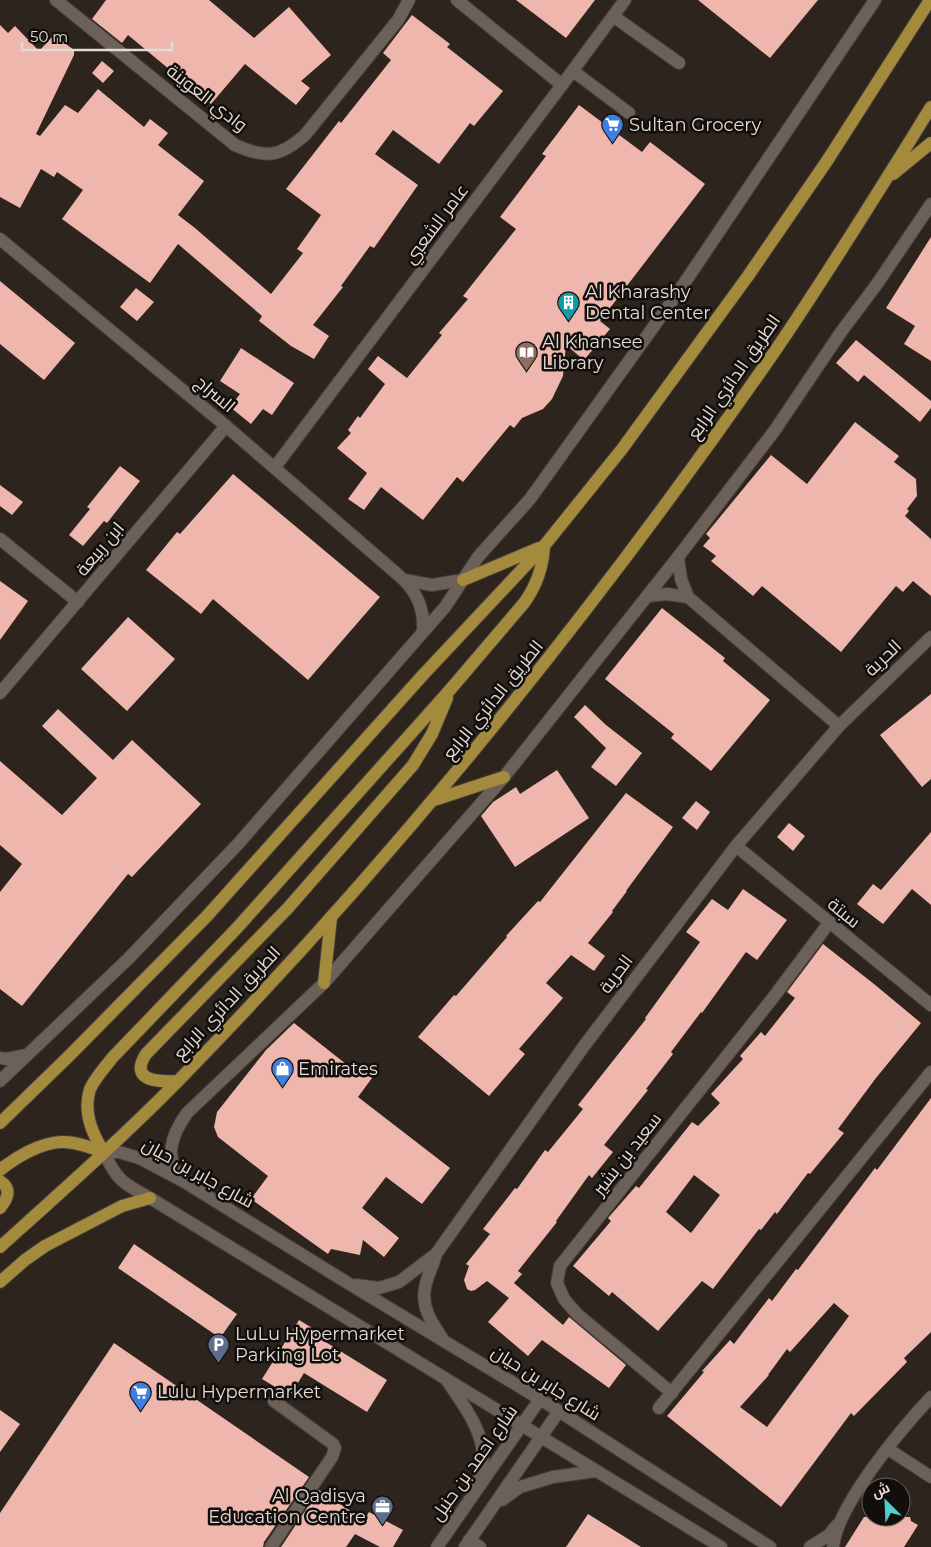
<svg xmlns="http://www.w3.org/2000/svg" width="931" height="1547" font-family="Montserrat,Cairo,sans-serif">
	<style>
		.building { fill: #eeb6ac; fill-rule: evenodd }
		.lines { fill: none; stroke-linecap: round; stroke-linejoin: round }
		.minor-casing { stroke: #463e39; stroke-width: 14 }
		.major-casing { stroke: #463e39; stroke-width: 14 }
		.minor { stroke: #6c6159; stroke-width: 12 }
		.major { stroke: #a48a3c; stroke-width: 12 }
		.labels { text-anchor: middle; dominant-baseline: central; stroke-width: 5; stroke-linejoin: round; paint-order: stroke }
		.street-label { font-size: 18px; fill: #e2dbd6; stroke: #120e0b }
		.poi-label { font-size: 18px; fill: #e2dbd6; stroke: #120e0b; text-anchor: start }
	</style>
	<rect width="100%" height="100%" fill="#2d241d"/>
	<!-- building -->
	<g class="building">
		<path d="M106,0H209L254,38L289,7L331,55L301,81L310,88L296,105L245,64L211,104L128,35L122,43L92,19Z"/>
		<path d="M516,0H595L566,38Z"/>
		<path d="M698,0H818L770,58Z"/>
		<path d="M412,15L450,44L447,47L503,91L474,126L470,123L439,164L393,130L375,154L418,185L374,248L370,246L341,286L343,287L313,325L329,336L314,359L291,346L259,321L262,316L178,244L150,283L62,219L83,190L57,172L54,177L41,169L20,208L0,197V25L8,33L15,26L39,51L54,35L74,50V55L36,134L40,136L65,105L78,113L98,89L144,127L150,119L168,133L158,145L204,181L178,215L195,228L271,294L303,253L297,249L321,215L286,189L339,121L341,123L391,60L383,53Z"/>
		<path d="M102,61L114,71L103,83L92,73Z"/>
		<path d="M579,105L642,152L650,142L705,184L600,321L610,329L584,360L566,345L563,376L552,399L543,409L522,418L514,428L510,425L463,482L457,477L423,520L381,487L364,510L348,499L367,473L337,448L351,433L348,430L358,416L360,418L385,384L368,369L378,356L407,378L442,335L439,333L468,299L463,296L516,229L500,217L546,156L542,154Z"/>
		<path d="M931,237V361L904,344L915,326L886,308Z"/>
		<path d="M0,281L75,343L44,380L0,344Z"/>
		<path d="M136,288L154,302L137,321L120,307Z"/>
		<path d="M856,340L931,401V408L920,422L864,375L858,382L836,363Z"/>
		<path d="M241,348L294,383L272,415L263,409L251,424L230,407L240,394L220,381Z"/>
		<path d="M855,422L899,456L894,462L916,479L917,496L907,509L909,511L905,516L931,539V596L913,581L903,592L896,586L841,652L762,586L753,596L711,561L716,556L703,546L710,538L706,534L771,455L807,484Z"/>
		<path d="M120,466L140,481L107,523L104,521L83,546L69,535L90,509L87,507Z"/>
		<path d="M233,474L380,597L308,680L213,599L201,614L146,570L177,532L180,534Z"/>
		<path d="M0,485L23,502L12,515L0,506Z"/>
		<path d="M0,581L28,601L0,640Z"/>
		<path d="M662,608L725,658L723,661L770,700L711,771L671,738L674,734L605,679Z"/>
		<path d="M128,617L175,659L127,711L81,669Z"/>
		<path d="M931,694V779L922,787L880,735Z"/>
		<path d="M585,705L606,725L642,753L616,786L591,767L606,748L574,717Z"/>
		<path d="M58,709L113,760L132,740L201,804L132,877L128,874L22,1006L0,989V892L22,864L0,845V761L62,815L97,778L42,726Z"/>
		<path d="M557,770L589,818L515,867L481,816L493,802L516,787L520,794Z"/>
		<path d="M626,793L673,827L626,891H627L612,911L613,912L588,943L605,956L594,971L571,955L546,983L563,998L519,1049L525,1054L489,1096L418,1037L454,995L456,996L507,937L506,936L538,901L540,902Z"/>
		<path d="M696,801L710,812L697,830L682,818Z"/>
		<path d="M789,823L805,836L793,851L777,837Z"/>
		<path d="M931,832V905L912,889L883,924L857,904L873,884L881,890Z"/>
		<path d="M743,889L787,920L757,960L746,952L702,1013L701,1012L671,1052L673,1054L646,1089L648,1090L604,1145L613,1152L592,1178L589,1175L556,1221L557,1222L518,1271L522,1274L514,1283L563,1325L569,1317L626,1365L609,1388L542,1340L528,1356L488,1322L509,1298L487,1281L475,1290L471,1291L467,1289L464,1280L469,1266L466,1264L490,1234L483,1229L515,1188L517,1189L545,1150L548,1152L583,1109L578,1105L646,1019L645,1018L700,942L686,932L712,899L728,910Z"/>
		<path d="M823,944L874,984L921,1023L876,1078L838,1129L844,1133L810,1174L808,1173L777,1214L775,1212L761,1230L759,1229L713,1289L702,1281L658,1331L612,1292L609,1296L573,1266L611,1221L608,1218L636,1186L639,1188L692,1122L698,1126L720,1103L711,1094L743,1059L740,1056L761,1032L765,1036L795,998L787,992ZM694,1175L720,1195L691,1233L666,1212Z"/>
		<path d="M294,1023L351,1068L354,1065L372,1078L358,1097L450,1168L422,1204L386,1177L362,1208L399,1238L384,1257L363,1240L360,1255L331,1249L328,1254L251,1199L268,1176L218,1137L214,1127L217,1112L266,1050Z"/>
		<path d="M931,1098V1332L904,1358L907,1362L854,1416L851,1413L781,1507L667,1416L704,1372L702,1371L730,1340L734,1344L769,1298L772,1301L796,1269L798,1270L875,1168L877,1170ZM834,1303L849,1316L767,1427L740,1407L769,1375H768L787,1349L790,1352Z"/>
		<path d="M134,1244L237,1314L220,1338L118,1268Z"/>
		<path d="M299,1320L327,1337L324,1341L387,1380L367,1412L304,1373L290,1396L262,1379Z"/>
		<path d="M114,1343L309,1477L264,1542L263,1547H0V1513Z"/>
		<path d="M0,1410L20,1424L0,1452Z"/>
		<path d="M319,1490L364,1520L369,1512L403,1530L393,1547H380L355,1534L346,1547H281Z"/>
		<path d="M588,1514L641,1547H566Z"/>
		<path d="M864,1517H910L911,1521L918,1525L904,1547H845Z"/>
	</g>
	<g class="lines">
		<defs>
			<g id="minor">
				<path d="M56,0L235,145C266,159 280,157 305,135L398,20L409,0"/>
				<path d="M457,0L562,85"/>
				<path d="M613,16L679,63"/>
				<path d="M573,71L629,113"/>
				<path d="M0,239L226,426L404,580C419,596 424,610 423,632"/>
				<path d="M275,467L562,85L625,0"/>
				<path d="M0,539L78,602"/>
				<path d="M678,557L681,579L688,597L839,726"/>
				<path d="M404,580L432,585L463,580"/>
				<path d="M647,596L667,594L688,597"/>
				<path d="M0,693L226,426"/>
				<path d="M736,846L931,1005"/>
				<path d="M0,1058L6,1059L27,1055"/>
				<path d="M0,1081L129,958L238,844L445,607L478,557L530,499L677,294L875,0"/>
				<path d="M183,1181C163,1158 171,1136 187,1113L324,983L504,777L678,557L775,430L841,332L877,284L931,204"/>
				<path d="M436,1254C433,1266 427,1276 425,1288C421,1307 432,1323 442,1338"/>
				<path d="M356,1285L379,1288L399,1282L436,1254L584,1046L736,846L839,726L931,637"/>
				<path d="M446,1379C461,1402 482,1427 483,1456C483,1466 480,1475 478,1484"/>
				<path d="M672,1393L577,1314L564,1299L557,1283L560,1266L772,999L829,923"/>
				<path d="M659,1408L931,1072"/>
				<path d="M888,1449L931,1477"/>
				<path d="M502,1500L520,1487L553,1477L596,1471"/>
				<path d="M469,1540L480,1547"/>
				<path d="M271,1547L332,1457L335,1448L333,1444L274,1401"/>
				<path d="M437,1547L540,1399"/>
				<path d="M465,1547L559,1411"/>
				<path d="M721,1547L150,1198C124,1184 116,1180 104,1152H119L139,1158L183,1181L351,1285L540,1399L770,1547"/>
				<path d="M810,1547L829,1535L837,1525"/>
				<path d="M833,1547C837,1505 902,1428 931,1397"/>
			</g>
			<g id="major">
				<path d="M893,174L931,143"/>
				<path d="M463,580L539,548"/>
				<path d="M434,800L504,777"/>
				<path d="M324,983L331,918"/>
				<path d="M178,1081C160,1082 128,1082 146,1054L288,908L413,765L432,734L447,698"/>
				<path d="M0,1123L70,1055L207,916L422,676L544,546L622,449L748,276L827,161L930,0"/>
				<path d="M104,1152C92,1134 83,1111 90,1089C95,1078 105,1067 113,1057L237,928L449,691L524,603C537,585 543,568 544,546"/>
				<path d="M0,1170C16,1157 40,1143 61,1142C76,1141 91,1148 104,1152"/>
				<path d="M0,1181C12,1189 8,1198 0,1208"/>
				<path d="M0,1247C60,1193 122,1138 179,1080C399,855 596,609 775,351C829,272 880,189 931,107"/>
				<path d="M0,1282L25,1260L45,1246L122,1206L150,1198"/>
			</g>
		</defs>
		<!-- minor casing -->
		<use href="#minor" class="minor-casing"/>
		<!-- major casing -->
		<use href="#major" class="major-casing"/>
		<!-- minor -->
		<use href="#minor" class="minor"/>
		<!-- major -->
		<use href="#major" class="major"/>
	</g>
	<!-- icons -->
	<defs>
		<symbol id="supermarket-pin" viewBox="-11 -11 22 30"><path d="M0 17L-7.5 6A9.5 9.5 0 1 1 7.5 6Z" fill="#3f7fe0" stroke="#120e0b"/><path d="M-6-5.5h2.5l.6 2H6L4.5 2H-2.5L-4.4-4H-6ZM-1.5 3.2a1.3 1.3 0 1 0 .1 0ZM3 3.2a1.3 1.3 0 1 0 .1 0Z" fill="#fff"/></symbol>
		<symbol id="building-pin" viewBox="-11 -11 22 30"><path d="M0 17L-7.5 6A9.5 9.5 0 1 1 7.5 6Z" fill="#0f9aa8" stroke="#120e0b"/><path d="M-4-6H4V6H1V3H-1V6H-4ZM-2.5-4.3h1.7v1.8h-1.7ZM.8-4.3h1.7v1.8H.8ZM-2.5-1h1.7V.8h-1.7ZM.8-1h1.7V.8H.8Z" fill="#fff"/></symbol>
		<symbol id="library-pin" viewBox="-11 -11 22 30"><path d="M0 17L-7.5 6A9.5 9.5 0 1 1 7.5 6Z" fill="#8d6e63" stroke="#120e0b"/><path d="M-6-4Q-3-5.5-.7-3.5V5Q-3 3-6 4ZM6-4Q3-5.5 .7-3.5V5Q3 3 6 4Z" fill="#fff"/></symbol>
		<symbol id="shop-pin" viewBox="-11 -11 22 30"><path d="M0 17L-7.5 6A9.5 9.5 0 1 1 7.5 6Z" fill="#3f7fe0" stroke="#120e0b"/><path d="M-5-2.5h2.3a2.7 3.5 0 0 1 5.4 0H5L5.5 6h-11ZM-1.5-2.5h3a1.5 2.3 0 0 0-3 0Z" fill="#fff"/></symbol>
		<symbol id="parking-pin" viewBox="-11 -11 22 30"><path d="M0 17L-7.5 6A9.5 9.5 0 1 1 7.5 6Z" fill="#5c6f8a" stroke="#120e0b"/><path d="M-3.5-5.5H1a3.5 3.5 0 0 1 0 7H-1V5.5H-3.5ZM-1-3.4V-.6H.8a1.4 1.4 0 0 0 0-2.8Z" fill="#fff"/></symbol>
		<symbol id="office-pin" viewBox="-11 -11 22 30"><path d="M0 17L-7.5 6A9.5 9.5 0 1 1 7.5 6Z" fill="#5c6f8a" stroke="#120e0b"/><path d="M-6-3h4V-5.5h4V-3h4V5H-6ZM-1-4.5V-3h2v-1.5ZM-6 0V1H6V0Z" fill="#fff"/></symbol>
	</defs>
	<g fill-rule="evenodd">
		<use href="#supermarket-pin" x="600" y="112" width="25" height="34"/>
		<use href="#building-pin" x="556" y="290" width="25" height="34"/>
		<use href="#library-pin" x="514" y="340" width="25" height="34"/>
		<use href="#shop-pin" x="270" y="1056" width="25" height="34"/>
		<use href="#parking-pin" x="206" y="1332" width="25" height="34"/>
		<use href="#supermarket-pin" x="128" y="1380" width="25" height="34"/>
		<use href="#office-pin" x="370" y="1494" width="25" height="34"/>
	</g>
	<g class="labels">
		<!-- street labels -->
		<g class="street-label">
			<text transform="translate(207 98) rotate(38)">وادي العوينة</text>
			<text transform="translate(436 224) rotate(-53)">عامر الشعبي</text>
			<text transform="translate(734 377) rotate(-55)">الطريق الدائري الرابع</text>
			<text transform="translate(215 394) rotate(40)">السراج</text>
			<text transform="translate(100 549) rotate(-50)">ابن ربيعة</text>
			<text transform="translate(883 658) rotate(-44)">الحرية</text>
			<text transform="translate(493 700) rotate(-51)">الطريق الدائري الرابع</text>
			<text transform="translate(844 913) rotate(39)">سبتة</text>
			<text transform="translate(616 974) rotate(-53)">الحرية</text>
			<text transform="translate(227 1003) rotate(-47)">الطريق الدائري الرابع</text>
			<text transform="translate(627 1154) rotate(-52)">سعيد بن بشير</text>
			<text transform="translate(198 1173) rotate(29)">شارع جابر بن حيان</text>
			<text transform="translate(546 1383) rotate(32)">شارع جابر بن حيان</text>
			<text transform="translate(474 1463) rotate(-55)">شارع احمد بن حنبل</text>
		</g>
		<!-- poi labels -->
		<g class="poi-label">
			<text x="629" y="125">Sultan Grocery</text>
			<text x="585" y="292">Al Kharashy<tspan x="585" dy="21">Dental Center</tspan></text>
			<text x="542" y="342">Al Khansee<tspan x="542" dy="21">Library</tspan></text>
			<text x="298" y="1069">Emirates</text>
			<text x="235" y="1334">LuLu Hypermarket<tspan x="235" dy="21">Parking Lot</tspan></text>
			<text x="157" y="1392">Lulu Hypermarket</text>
			<text x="366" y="1496" text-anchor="end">Al Qadisya<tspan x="366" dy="21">Education Centre</tspan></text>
		</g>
	</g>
	<!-- north arrow -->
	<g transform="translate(886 1502) rotate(336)"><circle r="24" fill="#120e0b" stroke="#65605c"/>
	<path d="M0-4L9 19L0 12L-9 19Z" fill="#53cdcb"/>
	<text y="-8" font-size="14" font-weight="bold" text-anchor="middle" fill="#e2dbd6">ش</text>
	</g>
	<!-- scale -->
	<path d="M22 42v8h150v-8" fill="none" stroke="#e2dbd6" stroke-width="2.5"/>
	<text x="30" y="42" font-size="15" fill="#e2dbd6" stroke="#120e0b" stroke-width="4" paint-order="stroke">50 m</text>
</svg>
